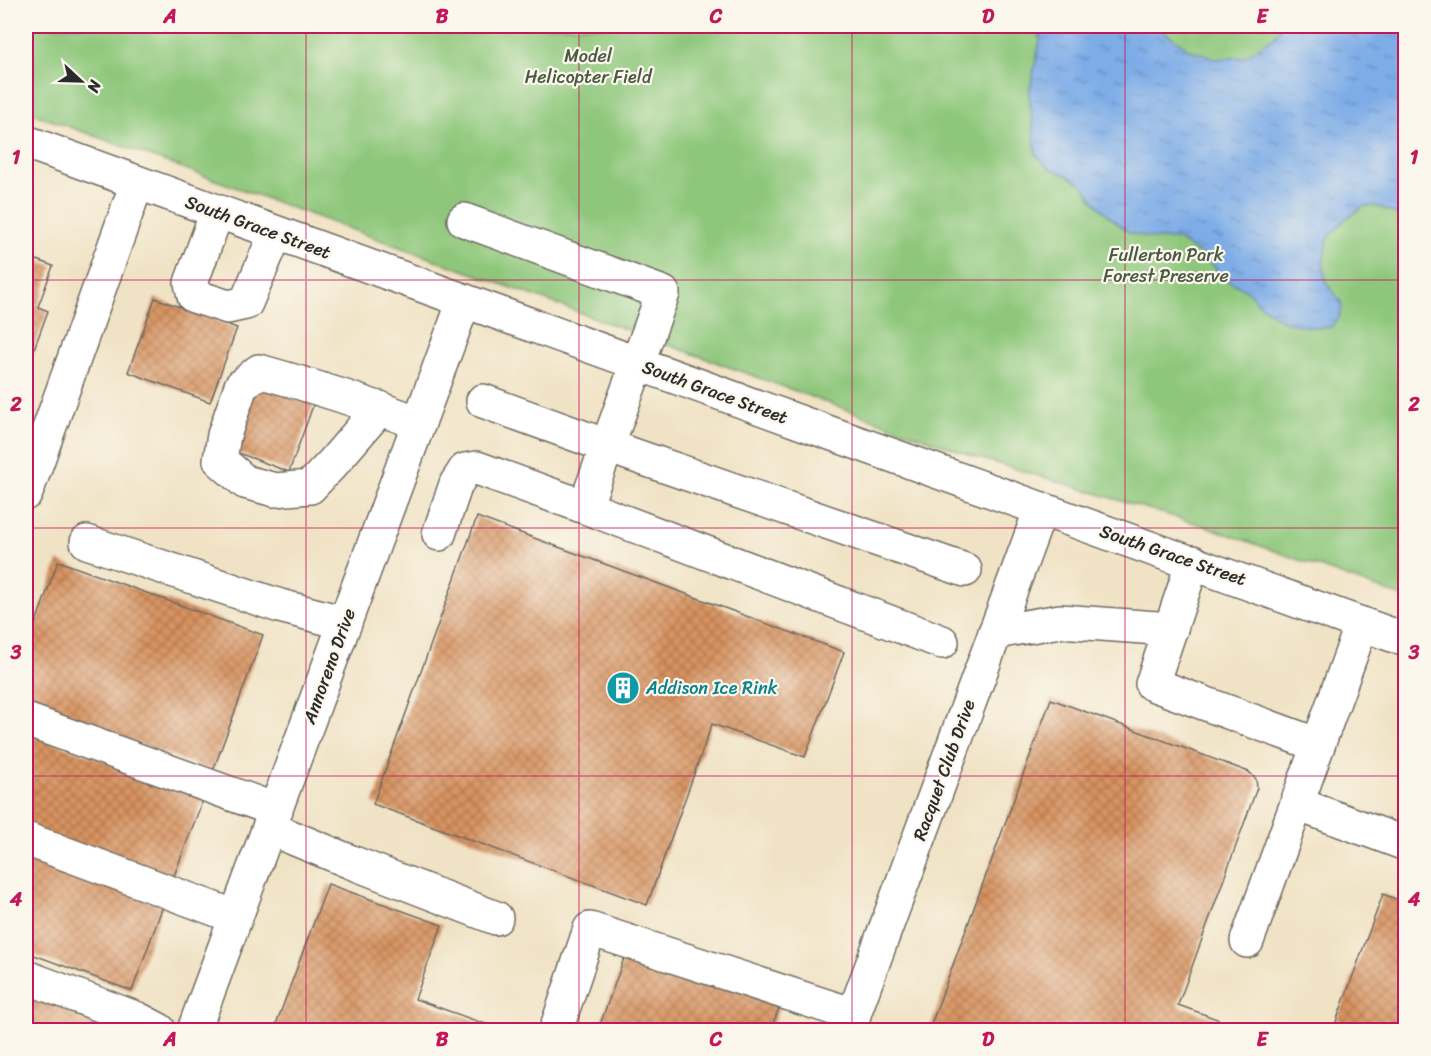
<svg xmlns="http://www.w3.org/2000/svg" width="1431" height="1056" font-family="Sriracha,sans-serif">
	<style>
		.green { fill: #8ec77b; stroke: #5c7953; stroke-width: 1.5 }
		.water { fill: url(#water-ripples); stroke: #546c89; stroke-width: 1.5 }
		.building { fill: url(#building-cross-hatch) }
		.lines { fill: none; stroke-linecap: round; stroke-linejoin: round }
		.minor-casing { stroke: #706b61; stroke-width: 36 }
		.minor { stroke: #fff; stroke-width: 33 }
		.grid { fill: none; stroke: #c2185b; stroke-width: 1.5; stroke-opacity: 0.55 }
		.labels { text-anchor: middle; dominant-baseline: central; stroke-width: 4.5; stroke-linejoin: round; paint-order: stroke }
		.park-label { font-size: 18px; fill: #495a43; stroke: #fbf7ec }
		.street-label { font-size: 18px; fill: #2b2b2b; stroke: #fbf7ec }
		.culture-label { font-size: 18px; fill: #0d838f; stroke: #fbf7ec; text-anchor: start }
		.neatline { fill: none; stroke: #c2185b; stroke-width: 2 }
		.grid-label { font-size: 20px; text-anchor: middle; font-weight: bold; fill: #c2185b }
	</style>
	<defs>
		<pattern id="water-ripples" width="26" height="14" patternUnits="userSpaceOnUse" patternTransform="scale(1.5)"><rect width="26" height="14" fill="#7dace7"/><path d="M2 4q2-2 4 0t4 0M15 11q2-2 4 0t4 0" fill="none" stroke="#678cbb"/></pattern>
		<pattern id="building-cross-hatch" width="8" height="8" patternUnits="userSpaceOnUse" patternTransform="scale(1.5)"><rect width="8" height="8" fill="#d89360"/><path d="M0 0l8 8M0 8l8-8" fill="none" stroke="#af784f"/></pattern>
	</defs>
	<rect width="100%" height="100%" fill="#fbf7ec"/>
	<filter id="ink" filterUnits="userSpaceOnUse"><feTurbulence type="fractalNoise" baseFrequency=".0167" numOctaves="2"/><feDisplacementMap in="SourceGraphic" scale="12" xChannelSelector="R" yChannelSelector="G"/><feConvolveMatrix kernelMatrix="1 2 1 2 8 2 1 2 1" color-interpolation-filters="sRGB"/></filter>
	<filter id="wash" filterUnits="userSpaceOnUse"><feTurbulence type="fractalNoise" baseFrequency=".008" numOctaves="4" result="noise"/><feDisplacementMap in="SourceGraphic" scale="24" xChannelSelector="R" yChannelSelector="G"/><feGaussianBlur stdDeviation="1.35" result="paint"/><feColorMatrix in="noise" values="0 0 0 0 0 0 0 0 0 0 0 0 0 0 0 0 0 1.4 0 .05"/><feComposite in="paint" operator="in"/></filter>
	<g filter="url(#wash)">
		<rect width="100%" height="100%" fill="#f0e2c4"/>
		<!-- green -->
		<path class="green" d="M26,26H1405V598L1208,527L979,458L26,111Z"/>
		<!-- water -->
		<path class="water" d="M1038,26H1156L1190,50L1217,59L1244,57L1275,36L1281,26H1379L1397,33L1405,31V216H1402L1376,206H1365L1344,220L1328,239L1323,263L1326,283L1340,300L1342,307L1339,318L1331,327L1320,328L1298,325L1281,320L1259,304L1247,290L1224,279L1207,258L1177,239H1156L1130,233L1111,218L1094,201L1082,184L1066,175L1047,167L1036,154L1029,94L1040,41Z"/>
		<g id="blocks">
			<!-- building -->
			<g class="building">
				<path d="M26,256L53,266L38,307L48,311L26,371Z"/>
				<path d="M155,298L237,328L210,402L128,372Z"/>
				<path d="M253,381L314,403L289,472L228,449Z"/>
				<path d="M477,517L844,652L805,757L712,724L647,905L373,804Z"/>
				<path d="M58,561L263,635L213,771L26,703V650Z"/>
				<path d="M1051,699L1249,772L1256,779L1257,788L1178,1005L1245,1029L1244,1030H929Z"/>
				<path d="M33,735L204,797L172,881L26,827V756Z"/>
				<path d="M26,856L163,906L132,991L26,952Z"/>
				<path d="M328,884L442,925L415,999L502,1030H274Z"/>
				<path d="M1383,894L1406,903V1030H1333Z"/>
				<path d="M627,950L780,1005L771,1030H598Z"/>
				<path d="M26,989L119,1023L117,1030H26Z"/>
			</g>
		</g>
	</g>
	<g filter="url(#ink)">
		<use href="#blocks" fill-opacity="0" stroke="#706b61" stroke-width="1.5"/>
		<g class="lines">
			<defs>
				<g id="minor">
					<path d="M26,142C289,238 552,334 816,428C1012,499 1209,568 1406,640"/>
					<path d="M217,212L191,283L194,296L228,307L246,303L276,233"/>
					<path d="M464,220L663,293L585,507L942,642"/>
					<path d="M483,401L607,446L965,570"/>
					<path d="M380,408L332,464L310,487L275,490L245,482L220,460L224,435L241,386L259,371C313,386 366,403 419,423"/>
					<path d="M26,493L137,183"/>
					<path d="M439,534L456,484L465,470L477,468L585,507"/>
					<path d="M87,542L280,606L345,623"/>
					<path d="M1193,562L1152,684L1318,745"/>
					<path d="M995,632L1060,621L1171,629"/>
					<path d="M26,720L276,810"/>
					<path d="M1297,804L1406,844"/>
					<path d="M269,828L351,862L496,918"/>
					<path d="M26,839L236,917"/>
					<path d="M1247,941L1362,624"/>
					<path d="M26,977L138,1019L159,1030"/>
					<path d="M194,1030L464,301"/>
					<path d="M558,1030H556L590,929L854,1015"/>
					<path d="M848,1030L1041,509"/>
				</g>
			</defs>
			<!-- minor casing -->
			<use href="#minor" class="minor-casing"/>
			<!-- minor -->
			<use href="#minor" class="minor"/>
		</g>
	</g>
	<!-- grid -->
	<path class="grid" d="M306,26V1030M579,26V1030M852,26V1030M1125,26V1030M26,280H1406M26,528H1406M26,776H1406"/>
	<!-- icons -->
	<defs>
		<symbol id="building-disc" viewBox="-11 -11 22 22"><circle r="9.5" fill="#0f9aa8" stroke="#fbf7ec"/><path d="M-4-6H4V6H1V3H-1V6H-4ZM-2.5-4.3h1.7v1.8h-1.7ZM.8-4.3h1.7v1.8H.8ZM-2.5-1h1.7V.8h-1.7ZM.8-1h1.7V.8H.8Z" fill="#fff"/></symbol>
	</defs>
	<g fill-rule="evenodd">
		<use href="#building-disc" x="604" y="669" width="38" height="38"/>
	</g>
	<g class="labels">
		<!-- park labels -->
		<g class="park-label">
			<text x="588" y="56">Model<tspan x="588" dy="21">Helicopter Field</tspan></text>
			<text x="1166" y="255">Fullerton Park<tspan x="1166" dy="21">Forest Preserve</tspan></text>
		</g>
		<!-- street labels -->
		<g class="street-label">
			<text transform="translate(258 227) rotate(20)">South Grace Street</text>
			<text transform="translate(715 392) rotate(20)">South Grace Street</text>
			<text transform="translate(1173 555) rotate(19)">South Grace Street</text>
			<text transform="translate(329 666) rotate(-70)">Annoreno Drive</text>
			<text transform="translate(944 770) rotate(-70)">Racquet Club Drive</text>
		</g>
		<!-- culture labels -->
		<g class="culture-label">
			<text x="646" y="688">Addison Ice Rink</text>
		</g>
	</g>
	<!-- margin -->
	<rect width="1431" height="1056" fill="none" stroke="#fbf7ec" stroke-width="66"/>
	<!-- north arrow -->
	<g transform="translate(81 81) rotate(112)" stroke="#fbf7ec" stroke-width="4.5" paint-order="stroke">
	<path d="M0-4.5L10 22L0 15L-10 22Z" fill="#2b2b2b"/>
	<text y="-9" font-size="16" font-weight="bold" text-anchor="middle" fill="#2b2b2b">N</text>
	</g>
	<rect x="33" y="33" width="1365" height="990" class="neatline"/>
	<g class="grid-label">
		<text x="170" y="23">A</text>
		<text x="442" y="23">B</text>
		<text x="716" y="23">C</text>
		<text x="988" y="23">D</text>
		<text x="1262" y="23">E</text>
		<text x="16" y="164">1</text>
		<text x="1414" y="164">1</text>
		<text x="16" y="411">2</text>
		<text x="1414" y="411">2</text>
		<text x="16" y="659">3</text>
		<text x="1414" y="659">3</text>
		<text x="16" y="906">4</text>
		<text x="1414" y="906">4</text>
		<text x="170" y="1046">A</text>
		<text x="442" y="1046">B</text>
		<text x="716" y="1046">C</text>
		<text x="988" y="1046">D</text>
		<text x="1262" y="1046">E</text>
	</g>
</svg>
